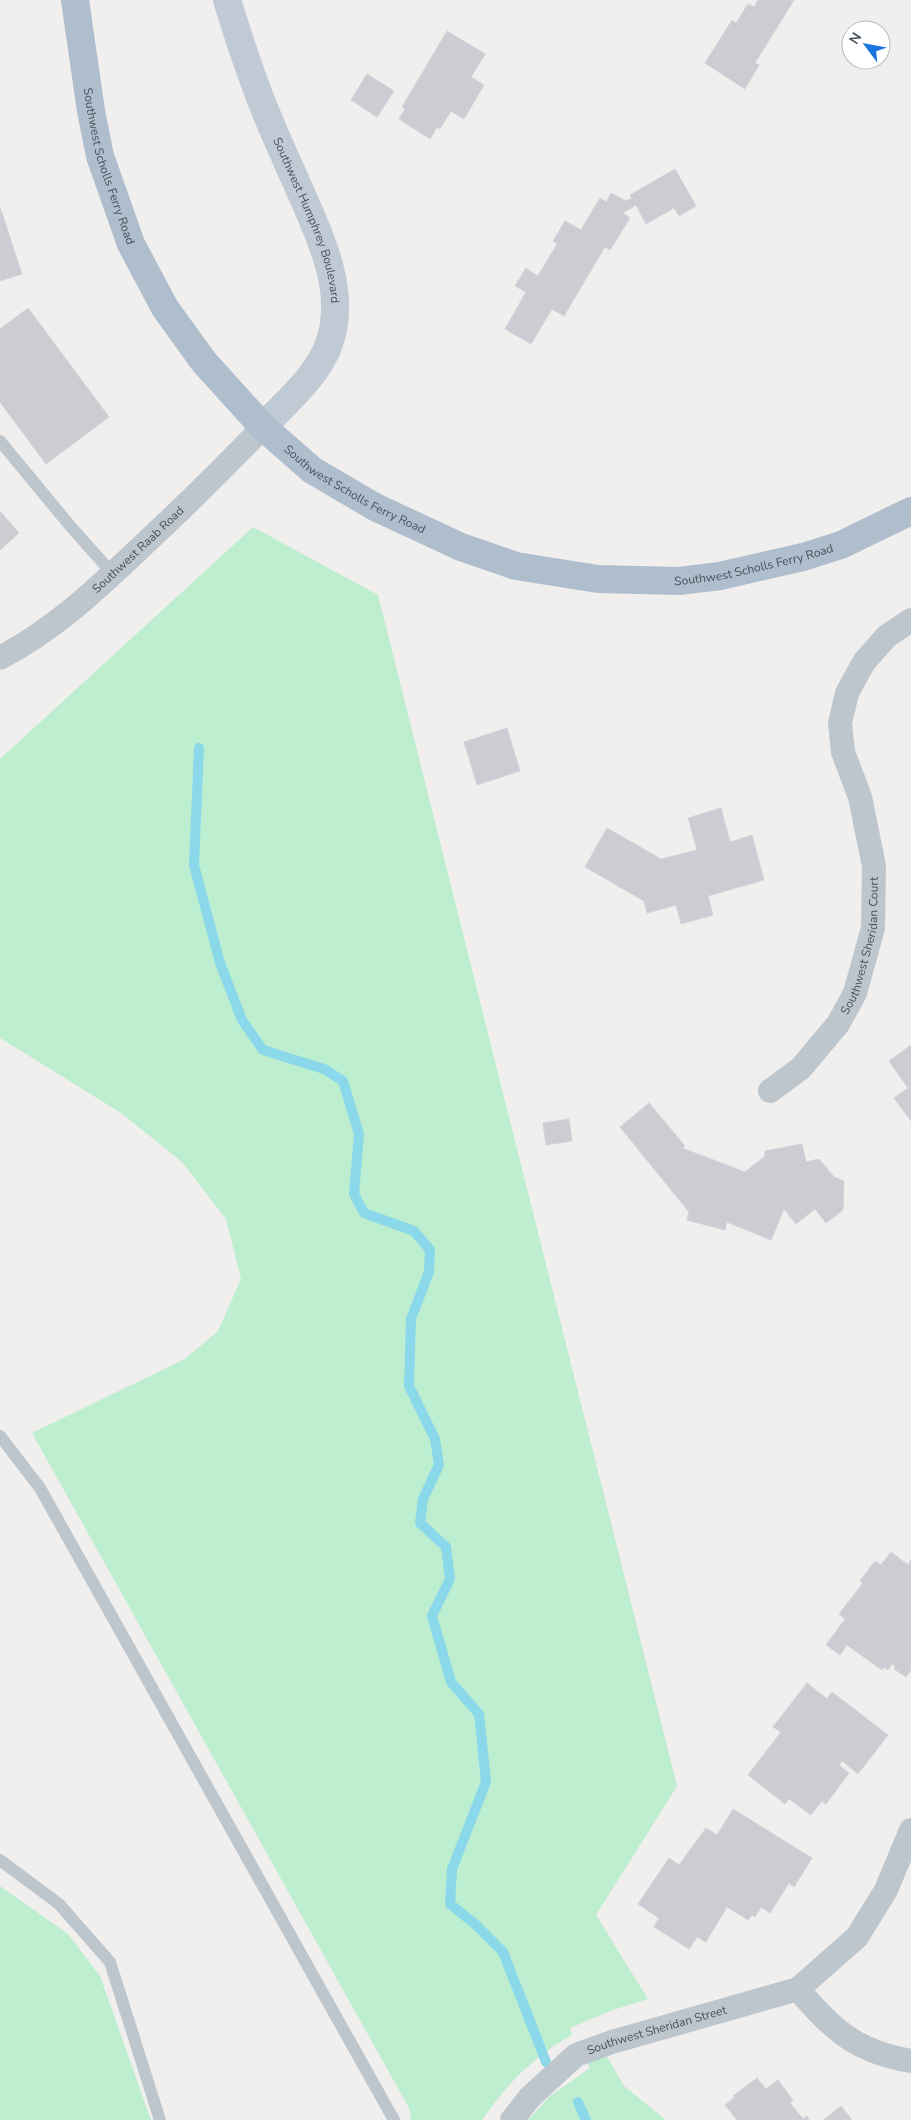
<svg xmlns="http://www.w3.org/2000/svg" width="911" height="2120" font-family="'Nunito Sans',sans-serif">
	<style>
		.green { fill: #bdeecf }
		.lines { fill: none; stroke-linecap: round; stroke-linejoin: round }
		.stream { stroke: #8bd8ea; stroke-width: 10 }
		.building { fill: #cbcdd3; stroke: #d2d4da }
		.lane { stroke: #bdc6cd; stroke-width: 12 }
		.street { stroke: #bdc6cd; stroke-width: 24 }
		.secondary { stroke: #bfcad5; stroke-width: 28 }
		.primary { stroke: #aebecd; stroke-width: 28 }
		.labels { text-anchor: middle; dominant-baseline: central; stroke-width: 4; stroke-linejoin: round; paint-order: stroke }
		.street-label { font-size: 12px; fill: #47525b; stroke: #fff }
	</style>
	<rect width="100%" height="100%" fill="#f1eeee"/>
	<!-- green -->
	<g class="green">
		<path d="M253,527L378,595L677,1786L596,1915L648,1999L610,2011L570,2028L572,2035C534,2056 507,2084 482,2120H411L409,2108L32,1433L185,1359L218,1331L241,1279L226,1219L182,1162L121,1113L0,1038V759Z"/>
		<path d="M0,1886L68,1934L100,1976L151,2120H0Z"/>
		<path d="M605,2053L624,2086L666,2120H528L549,2097L590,2068L587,2062Z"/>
	</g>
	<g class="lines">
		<!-- stream -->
		<g class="stream">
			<path d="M199,748L194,865L220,963L242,1020L263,1050L324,1069L343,1081L359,1134L354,1194L364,1213L414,1231L430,1250L429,1272L411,1319L409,1386L435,1439L439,1465L423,1499L420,1523L446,1547L450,1579L432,1616L451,1682L479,1714L486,1782L452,1869L450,1904L475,1924L503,1952L546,2062"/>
			<path d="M578,2102L586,2120"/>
		</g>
	</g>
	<!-- building -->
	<g class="building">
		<path d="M758,0H794L755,63L759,65L745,89L705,63L732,20L736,23L748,4L754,7Z"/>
		<path d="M447,31L485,54L471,77L484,85L464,119L451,111L440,129L437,127L430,139L399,119L405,109L402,107Z"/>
		<path d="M367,74L394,91L377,117L351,100Z"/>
		<path d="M675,169L696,206L679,216L674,208L646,224L636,205L623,213L630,218L610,250L605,247L564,316L552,309L531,344L505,329L526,292L515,286L526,268L538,276L557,244L553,241L565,221L581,230L600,198L606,202L611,193L626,201L632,198L630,195Z"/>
		<path d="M0,207L22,274L0,281Z"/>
		<path d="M28,308L109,417L46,464L0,402V329Z"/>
		<path d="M0,511L19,533L0,550Z"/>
		<path d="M507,728L520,771L477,785L464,742Z"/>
		<path d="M721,808L730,842L752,835L764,880L708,896L713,915L681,924L676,905L647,913L644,901L585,867L607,828L661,859L697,850L688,818Z"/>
		<path d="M911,1045V1121L894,1098L908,1088L889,1061Z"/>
		<path d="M649,1103L685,1146L682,1148L745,1172L765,1156V1151L802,1144L806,1162L819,1159L834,1177L844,1181L843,1210L826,1223L815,1209L796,1224L784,1209L771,1240L727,1222L725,1230L687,1220L689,1212L620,1127Z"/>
		<path d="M569,1119L572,1141L546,1145L543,1123Z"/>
		<path d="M891,1552L908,1565L911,1560V1670L906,1677L894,1669L895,1666L892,1664L888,1670L884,1667L882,1670L847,1645L840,1655L826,1645L845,1619L839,1614L863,1583L860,1581L875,1561L881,1565Z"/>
		<path d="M807,1683L827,1699L832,1692L888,1735L858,1774L842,1761L839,1765L849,1773L826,1804L822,1801L811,1815L789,1799L785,1804L748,1775L781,1732L773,1727Z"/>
		<path d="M733,1809L812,1858L794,1887L789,1883L770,1913L761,1907L755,1917L752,1915L748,1920L727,1907L706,1942L697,1937L689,1949L654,1927L659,1918L638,1904L669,1858L679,1865L706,1828L717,1835Z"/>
		<path d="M757,2078L766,2089L778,2080L793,2100L790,2103L803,2119L807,2116L809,2120H737L725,2105L735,2097L733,2096Z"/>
		<path d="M841,2106L852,2120H823Z"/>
	</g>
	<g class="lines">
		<!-- lane -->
		<g class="lane">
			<path d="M0,441L71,527L113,574"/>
			<path d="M0,1436L40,1488L394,2120"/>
			<path d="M0,1860L59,1904L110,1962L160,2120"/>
		</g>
		<!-- street -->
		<g class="street">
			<path id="s1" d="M0,658C53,630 95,591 138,550C181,510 223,469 263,427"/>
			<path id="s2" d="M770,1091L801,1068L838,1024L855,993L873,928L874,866L860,797L843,752L840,723L847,693L864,662L887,636L911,620"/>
			<path d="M798,1989C832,2030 857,2052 911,2061"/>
			<path id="s3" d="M512,2120L530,2097L576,2055L612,2042L798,1989L857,1937L886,1890L911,1830"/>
		</g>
		<!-- secondary -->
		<path class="secondary" id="s4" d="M227,0C239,39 251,77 267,115C278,142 290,168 302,195C322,241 347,293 329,344C317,377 286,402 263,427"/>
		<!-- primary -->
		<path class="primary" id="s5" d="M75,0L91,111L100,156L131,244L165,308L204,362L263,427L312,470L375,507L461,547L516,566L598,579L679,581L720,576L803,557L841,545L911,511"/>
	</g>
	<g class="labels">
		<!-- street labels -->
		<g class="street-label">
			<text stroke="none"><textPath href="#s5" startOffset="170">Southwest Scholls Ferry Road</textPath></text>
			<text stroke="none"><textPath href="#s4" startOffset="235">Southwest Humphrey Boulevard</textPath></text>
			<text stroke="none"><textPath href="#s5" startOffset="590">Southwest Scholls Ferry Road</textPath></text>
			<text stroke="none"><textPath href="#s1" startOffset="176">Southwest Raab Road</textPath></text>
			<text stroke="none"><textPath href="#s5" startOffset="1010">Southwest Scholls Ferry Road</textPath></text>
			<text stroke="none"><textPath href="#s2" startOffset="179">Southwest Sheridan Court</textPath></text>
			<text stroke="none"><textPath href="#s3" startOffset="176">Southwest Sheridan Street</textPath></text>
		</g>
	</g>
	<!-- north arrow -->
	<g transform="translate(866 45) rotate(302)"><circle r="24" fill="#ffffff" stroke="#b5babd"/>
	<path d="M0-4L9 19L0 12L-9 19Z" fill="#1c74dc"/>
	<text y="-8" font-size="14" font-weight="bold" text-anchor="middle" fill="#47525b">N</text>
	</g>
</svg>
